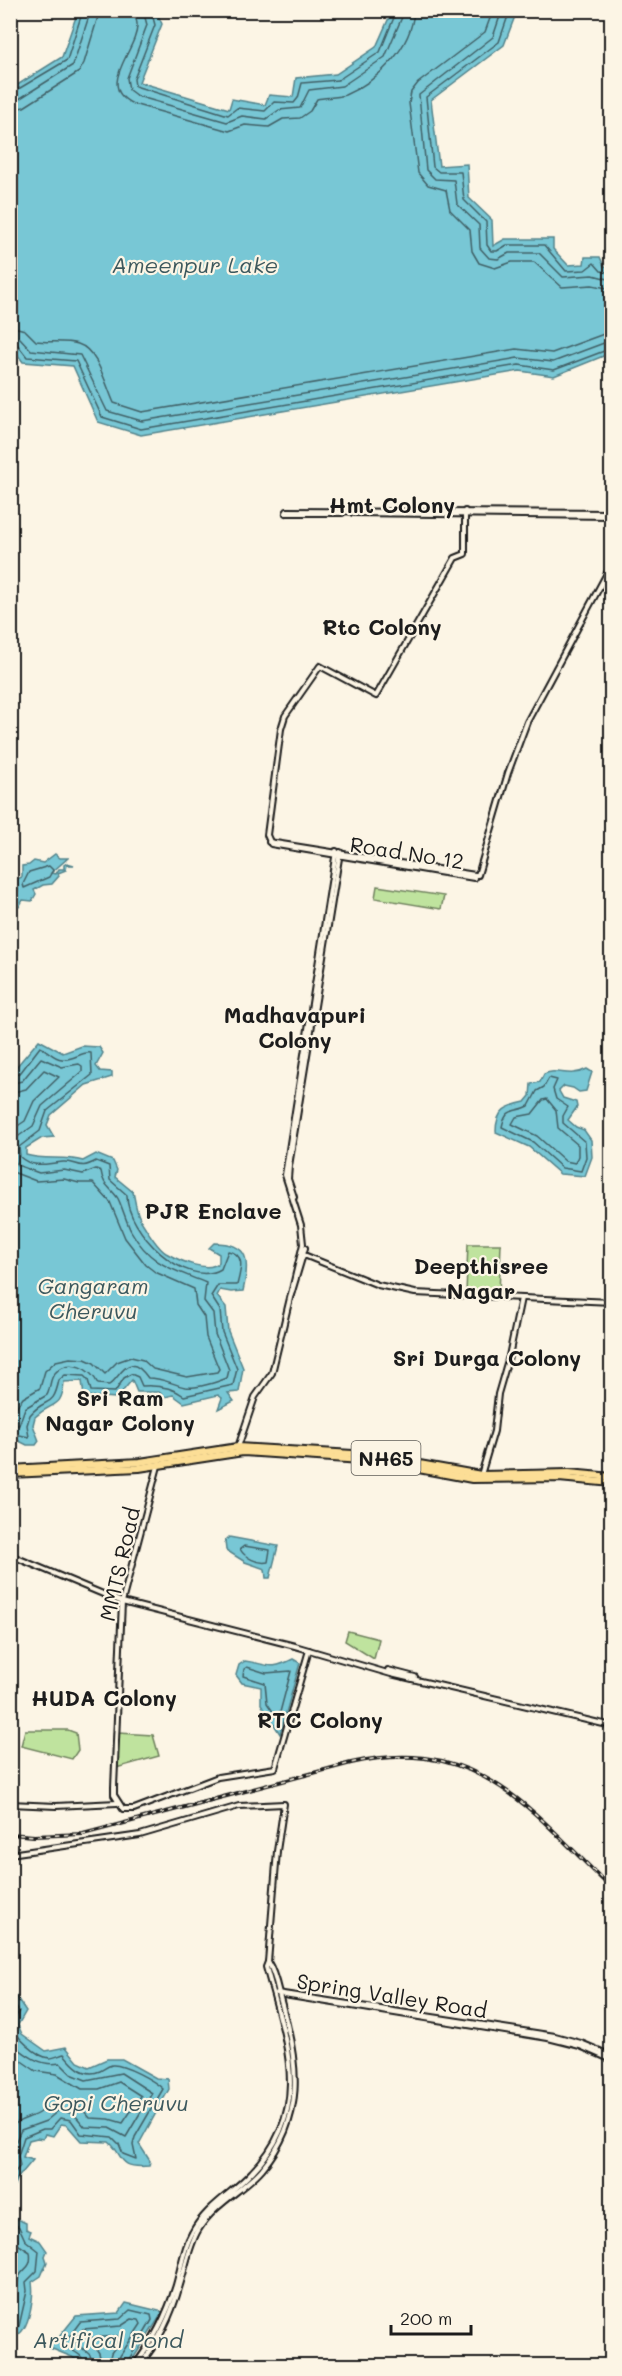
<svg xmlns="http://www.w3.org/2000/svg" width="622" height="2376" font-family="Mali,sans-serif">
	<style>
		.green { fill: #bfe39e; stroke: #6e805d; stroke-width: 1.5 }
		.water { fill: #78c7d5; stroke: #53838b; stroke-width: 1.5 }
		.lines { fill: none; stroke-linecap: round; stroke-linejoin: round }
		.shore { stroke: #416066; stroke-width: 1.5 }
		.secondary-casing { stroke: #1c1c1c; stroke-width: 8 }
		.highway-casing { stroke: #1c1c1c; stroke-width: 10 }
		.secondary { stroke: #fcf5e5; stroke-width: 4 }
		.highway { stroke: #fcde96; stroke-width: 6 }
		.rail-casing { stroke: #1c1c1c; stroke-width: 4 }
		.rail { stroke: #fcf5e5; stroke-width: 1.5; stroke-dasharray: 4.5; stroke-linecap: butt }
		.labels { text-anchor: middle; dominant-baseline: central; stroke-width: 4.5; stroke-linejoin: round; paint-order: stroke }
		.shield { fill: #fcf5e5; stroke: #5f5d58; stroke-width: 1.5 }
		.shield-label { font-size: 20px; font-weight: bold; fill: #1c1c1c }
		.street-label { font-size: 21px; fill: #1c1c1c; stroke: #fcf5e5 }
		.water-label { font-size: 22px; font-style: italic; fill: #3c585d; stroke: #fcf5e5 }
		.neighbourhood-label { font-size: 22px; font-weight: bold; fill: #1c1c1c; stroke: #fcf5e5 }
	</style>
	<rect width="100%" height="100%" fill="#fcf5e5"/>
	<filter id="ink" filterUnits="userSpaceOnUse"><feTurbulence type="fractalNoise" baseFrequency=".0167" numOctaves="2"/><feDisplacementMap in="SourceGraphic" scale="12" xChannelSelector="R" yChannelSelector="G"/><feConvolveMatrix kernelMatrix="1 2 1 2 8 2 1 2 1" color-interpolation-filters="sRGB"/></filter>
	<g filter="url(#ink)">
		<!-- green -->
		<g class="green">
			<path d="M377,886L444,896L441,909L375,898Z"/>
			<path d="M468,1244H501L499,1294L466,1293Z"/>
			<path d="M348,1631L379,1639L374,1659L345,1641Z"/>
			<path d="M25,1730H68L76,1733L78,1750L72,1759L21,1746Z"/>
			<path d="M118,1733L153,1735L159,1756L116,1768Z"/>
		</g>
		<!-- water -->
		<g class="water">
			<path d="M78,11H156L162,24L139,82L229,109L232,99L265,105L269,95L293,97L296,78L336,74L376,47L392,11H517L504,45L431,100L439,166L467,164L469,198L492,220L493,246L505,239H553V249L568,265L584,264L585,257H600L604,266L611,267V353L554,376L520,371L141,435L98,422L73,366L23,362L11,346V89L62,57Z"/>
			<path d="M55,854L60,858H68L51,873L56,874L59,869H64V865L67,863L74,865H67L66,870L58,873L59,876L52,884L43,885L34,890L36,894L32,901L23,900L19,907L15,906L14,896L18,891L17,879L22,877V866L29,865L34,861L43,863Z"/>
			<path d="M39,1040L63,1053L82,1046L99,1047L103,1053L96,1066L100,1071L112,1072V1077L86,1085L51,1115L47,1125L54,1137L42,1138L26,1148V1155C46,1161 63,1155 83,1161L96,1154L113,1161L117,1170L115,1177L133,1192C136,1204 136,1215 145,1227C150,1235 158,1248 166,1253C178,1260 209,1274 219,1262V1254L209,1248L214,1243C250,1243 250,1261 243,1291L231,1292L220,1290L217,1296L226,1307L228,1331L243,1368L239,1392L228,1393L234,1401L218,1409L222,1398L218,1395L184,1403L173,1395L165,1397L159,1392H137L132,1380L117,1398L84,1396L82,1381L64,1382C62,1410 52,1401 35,1417L33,1425L39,1441L36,1445H27L11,1437V1073Z"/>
			<path d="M587,1069L592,1072L586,1091L579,1092L573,1088L564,1086L559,1091L563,1098L576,1102L577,1107L568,1120L576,1127L584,1130L591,1140L592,1157L585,1176L560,1174L529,1147L496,1132C496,1109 507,1106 525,1102L530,1096L531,1084L540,1082L544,1074C558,1067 568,1079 587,1069Z"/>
			<path d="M229,1537L278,1546L270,1578H266L265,1569L245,1562L226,1550L225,1541Z"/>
			<path d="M293,1659L300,1663L280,1734L261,1704V1687L242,1683L236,1675L239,1665L245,1661C268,1664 270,1671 293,1659Z"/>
			<path d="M11,1989L26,2011L18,2025L22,2034L46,2051L66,2047L78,2062L89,2067L107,2059H122L156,2078L168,2079L169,2089L139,2144L150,2161L149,2166C116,2169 125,2156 109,2142L81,2141L67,2125L61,2124L53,2136L45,2134L43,2139L37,2138L29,2140L23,2157L33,2160L16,2180L11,2192Z"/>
			<path d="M10,2211L15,2218L26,2223V2229L31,2231L29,2236L40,2241L47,2251L45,2256L47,2262L41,2276L32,2282C34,2295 30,2332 15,2336L10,2334Z"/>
			<path d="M126,2303L163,2312L129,2365H82L72,2357L50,2348L53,2341L55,2342L76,2316L119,2313Z"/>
		</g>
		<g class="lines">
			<!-- shore -->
			<g class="shore">
				<path d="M134,10C134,15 137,20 137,24C139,49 94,86 133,104L229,131L245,125L269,127L283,119L300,118L310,111L317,99C326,97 336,98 345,95C378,81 412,48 414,10"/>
				<path d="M143,10L147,25L127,78L129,90L137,96L227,122L242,116L266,119L279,110L300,108L309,90L342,86L385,57L405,10"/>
				<path d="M151,10L155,25L134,79L135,86L228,115L237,108L265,111L274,102L294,103L298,98L302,83L338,80L380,52L397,10"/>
				<path d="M493,10L485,32L418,83L411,92L409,103L418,173L428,185L446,190L450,210L470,230L472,251L479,263L495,268L512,262H534L562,287L592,285L612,289"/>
				<path d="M502,10L493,37L419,95L426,170L435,179L454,180L457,204L479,225L480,248L489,258L498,259L509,253H539L563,277L593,275L612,280"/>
				<path d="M510,10L499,42L426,97L433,167L439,172H461L464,200L486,222L487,245L491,251H497L507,245H544L566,271L585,270L594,263L601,271L612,273"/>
				<path d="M10,94L67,60L83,10"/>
				<path d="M10,101L19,99L73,65L91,10"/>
				<path d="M10,110L24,107L79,72L84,63L100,10"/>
				<path d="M10,326L25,330L36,341C49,343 65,340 78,344C98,350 106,386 114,403L142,412L516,349L552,353L612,331"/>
				<path d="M10,336L20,338L31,350L80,355L107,411L142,421L518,358L553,362L612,340"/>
				<path d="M10,343L17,344L27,357L76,361L102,417L141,429L519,365L554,370L612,348"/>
				<path d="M49,866L53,870L49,877L24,888L23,884L29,872Z"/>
				<path d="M10,1077L21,1072L40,1047C48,1050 53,1058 62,1059C74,1061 81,1051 91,1053L92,1075L47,1111L40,1131L19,1147L20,1157C33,1169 48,1163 63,1162C79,1161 78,1171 96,1161L109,1166L110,1180L127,1195C126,1231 186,1290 221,1269L228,1251C247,1254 240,1272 237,1285H218L211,1296L220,1310L222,1332L237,1369L233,1385L184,1396C172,1387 157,1385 142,1386L138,1377L131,1374L124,1378L115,1392L91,1391L88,1380L84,1376L65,1375L59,1380C53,1410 46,1396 30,1415L27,1425L29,1437L10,1433"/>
				<path d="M549,1078L557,1080L553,1089L556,1099L568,1107L563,1116V1123L585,1142L586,1157L581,1171L562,1168L533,1142L502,1127C506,1106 516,1113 529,1106L537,1091L544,1087Z"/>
				<path d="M10,1084L22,1081L41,1058L62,1067L79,1064L82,1066V1072L42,1106L33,1126L16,1138L10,1150"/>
				<path d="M10,1093L26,1089L44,1070L59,1077L34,1101L25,1121L10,1131"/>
				<path d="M547,1099L556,1110L558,1128L578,1145V1156L575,1163L565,1161L537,1136L512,1124L516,1117L532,1114L543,1100Z"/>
				<path d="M10,1152L17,1165L39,1173L64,1170L83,1174L96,1169L101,1171C103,1185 109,1186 117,1197C120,1200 127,1224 131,1231C151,1266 173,1269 206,1283L204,1301L213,1313L215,1334L229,1370L227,1378C218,1382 195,1389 185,1387C172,1384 163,1378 148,1378C128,1349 121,1377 109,1385L98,1384C92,1369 69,1357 55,1373C49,1379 51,1388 47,1395L25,1408L19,1425H10"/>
				<path d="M10,1171L36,1181L64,1179L79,1183H93L110,1202L125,1238L146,1265L155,1272L194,1289L196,1305L204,1317L206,1337L219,1369L217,1372L187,1377L153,1369L143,1360L131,1357L117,1362L105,1374L94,1363L85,1359L70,1358L56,1361L45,1371L40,1388L23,1398L10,1416"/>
				<path d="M244,1546L270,1550L268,1562C258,1564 245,1558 240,1549Z"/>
				<path d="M247,1667L266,1673L291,1671L279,1716H276L267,1703L265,1683L243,1676L244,1669Z"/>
				<path d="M10,2001L19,2011L12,2024C13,2035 38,2058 50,2058C54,2058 60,2055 64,2054C73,2065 84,2078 100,2071C104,2069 107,2066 112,2065C124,2064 155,2081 163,2089L135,2137L133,2145L136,2159L123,2154L119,2144L112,2137L81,2134L71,2120L60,2118L50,2129H43L24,2137L18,2156L20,2166L10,2178"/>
				<path d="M10,2042C25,2054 40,2067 60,2063L71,2074L86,2080L121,2073L152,2093L126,2137L109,2128L85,2127L74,2114L59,2110L46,2121L21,2130L10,2154"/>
				<path d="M10,2053L36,2071L57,2074L82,2089H99L119,2082L141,2096L123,2123L109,2119L90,2118C72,2096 62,2098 40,2112C30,2119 19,2118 10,2128"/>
				<path d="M10,2222L19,2227L25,2240L39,2251L37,2271L26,2282L27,2291L19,2326L10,2329"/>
				<path d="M10,2231L19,2245L30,2252C33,2271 21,2267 18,2280C15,2294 20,2310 10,2322"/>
				<path d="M85,2366C84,2353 71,2351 63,2345L80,2322L120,2319L130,2310L151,2315L152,2320L125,2366"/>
				<path d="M93,2366L90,2355L75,2342L83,2329L121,2326L132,2319L139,2320L141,2324L120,2356L117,2366"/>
				<path d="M102,2366L99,2353L89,2338L118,2336L120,2340L111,2353L108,2366"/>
			</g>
			<defs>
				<g id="secondary">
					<path d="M465,511V554L455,558L376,696L320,666L285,716L281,729L267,835L271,844L474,878"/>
					<path d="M286,513L287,511L612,513"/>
					<path d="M286,513H342"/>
					<path d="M353,513L612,516"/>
					<path d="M269,842L475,875"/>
					<path d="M475,875H478L508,773L527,722L612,564"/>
					<path d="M294,1197L288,1179L289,1166L340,852"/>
					<path d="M304,1255L378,1285L415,1293L612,1302"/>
					<path d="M291,1295L305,1248"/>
					<path d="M238,1447L255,1397L272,1373L303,1244L301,1225L285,1175L336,851"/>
					<path d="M158,1466L122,1602L114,1787V1795L123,1809H134L218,1777L275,1768L309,1650"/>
					<path d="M481,1475L494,1431L498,1394L509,1356L521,1298"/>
					<path d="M10,1555L122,1602L295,1646L391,1674L612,1726"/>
					<path d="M388,1670L415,1677"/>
					<path d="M10,1804L56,1806L117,1803"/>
					<path d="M10,1854L140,1835L239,1806L284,1804L277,1851L268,1962"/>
					<path d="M277,1993L555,2036L581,2043L612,2056"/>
					<path d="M284,1995L548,2038L580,2046L612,2060"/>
					<path d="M134,2366C153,2342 167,2315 176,2285C181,2268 183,2249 192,2233C206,2206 232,2194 252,2172C314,2109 286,2041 266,1967L268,1962C276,1974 278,1992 282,2005C299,2065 305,2118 262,2169C243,2191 215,2203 199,2229C189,2245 186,2266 180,2285C172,2314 159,2342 139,2366"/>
				</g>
				<g id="highway">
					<path d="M10,1469L140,1462L238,1447L369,1455L481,1475L569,1473L612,1477"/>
					<path d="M10,1474L139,1468L243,1452L376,1461L472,1479L559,1478L612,1483"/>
				</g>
			</defs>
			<!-- secondary casing -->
			<use href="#secondary" class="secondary-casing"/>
			<!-- highway casing -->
			<use href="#highway" class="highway-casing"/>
			<!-- secondary -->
			<use href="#secondary" class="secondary"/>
			<!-- highway -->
			<use href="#highway" class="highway"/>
			<defs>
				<path id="rail" d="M10,1834L34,1836L83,1834L351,1763C477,1734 531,1810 612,1889"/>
			</defs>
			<!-- rail casing -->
			<use href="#rail" class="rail-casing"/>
			<!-- rail -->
			<use href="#rail" class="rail"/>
		</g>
	</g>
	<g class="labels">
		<!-- shield labels -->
		<rect class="shield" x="351.5" y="1441" width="69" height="34" rx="4.5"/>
		<g class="shield-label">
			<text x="386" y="1458">NH65</text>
		</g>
		<!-- street labels -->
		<g class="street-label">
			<text transform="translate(407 852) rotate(9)">Road No 12</text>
			<text transform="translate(119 1564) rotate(-77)">MMTS Road</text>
			<text transform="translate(392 1995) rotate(9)">Spring Valley Road</text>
		</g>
		<!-- water labels -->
		<g class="water-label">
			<text x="195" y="264">Ameenpur Lake</text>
			<text x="93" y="1285">Gangaram<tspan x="93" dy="25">Cheruvu</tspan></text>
			<text x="116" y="2102">Gopi Cheruvu</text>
			<text x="108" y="2339">Artifical Pond</text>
		</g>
		<!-- neighbourhood labels -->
		<g class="neighbourhood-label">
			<text x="392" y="504">Hmt Colony</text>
			<text x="382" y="626">Rtc Colony</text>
			<text x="295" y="1014">Madhavapuri<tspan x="295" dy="25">Colony</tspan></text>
			<text x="213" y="1210">PJR Enclave</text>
			<text x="481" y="1265">Deepthisree<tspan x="481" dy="25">Nagar</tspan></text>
			<text x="487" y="1357">Sri Durga Colony</text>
			<text x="120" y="1397">Sri Ram<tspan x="120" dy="25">Nagar Colony</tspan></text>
			<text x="104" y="1697">HUDA Colony</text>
			<text x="320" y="1719">RTC Colony</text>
		</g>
	</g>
	<!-- margin -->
	<rect width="622" height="2376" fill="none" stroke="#fcf5e5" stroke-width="36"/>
	<rect x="18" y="18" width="586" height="2340" fill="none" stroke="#1c1c1c" stroke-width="2" filter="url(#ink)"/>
	<!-- scale -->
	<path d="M391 2325v9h80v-9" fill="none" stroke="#1c1c1c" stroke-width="3"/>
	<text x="400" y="2325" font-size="18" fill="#1c1c1c" stroke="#fcf5e5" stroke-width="4.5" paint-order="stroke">200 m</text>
</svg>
